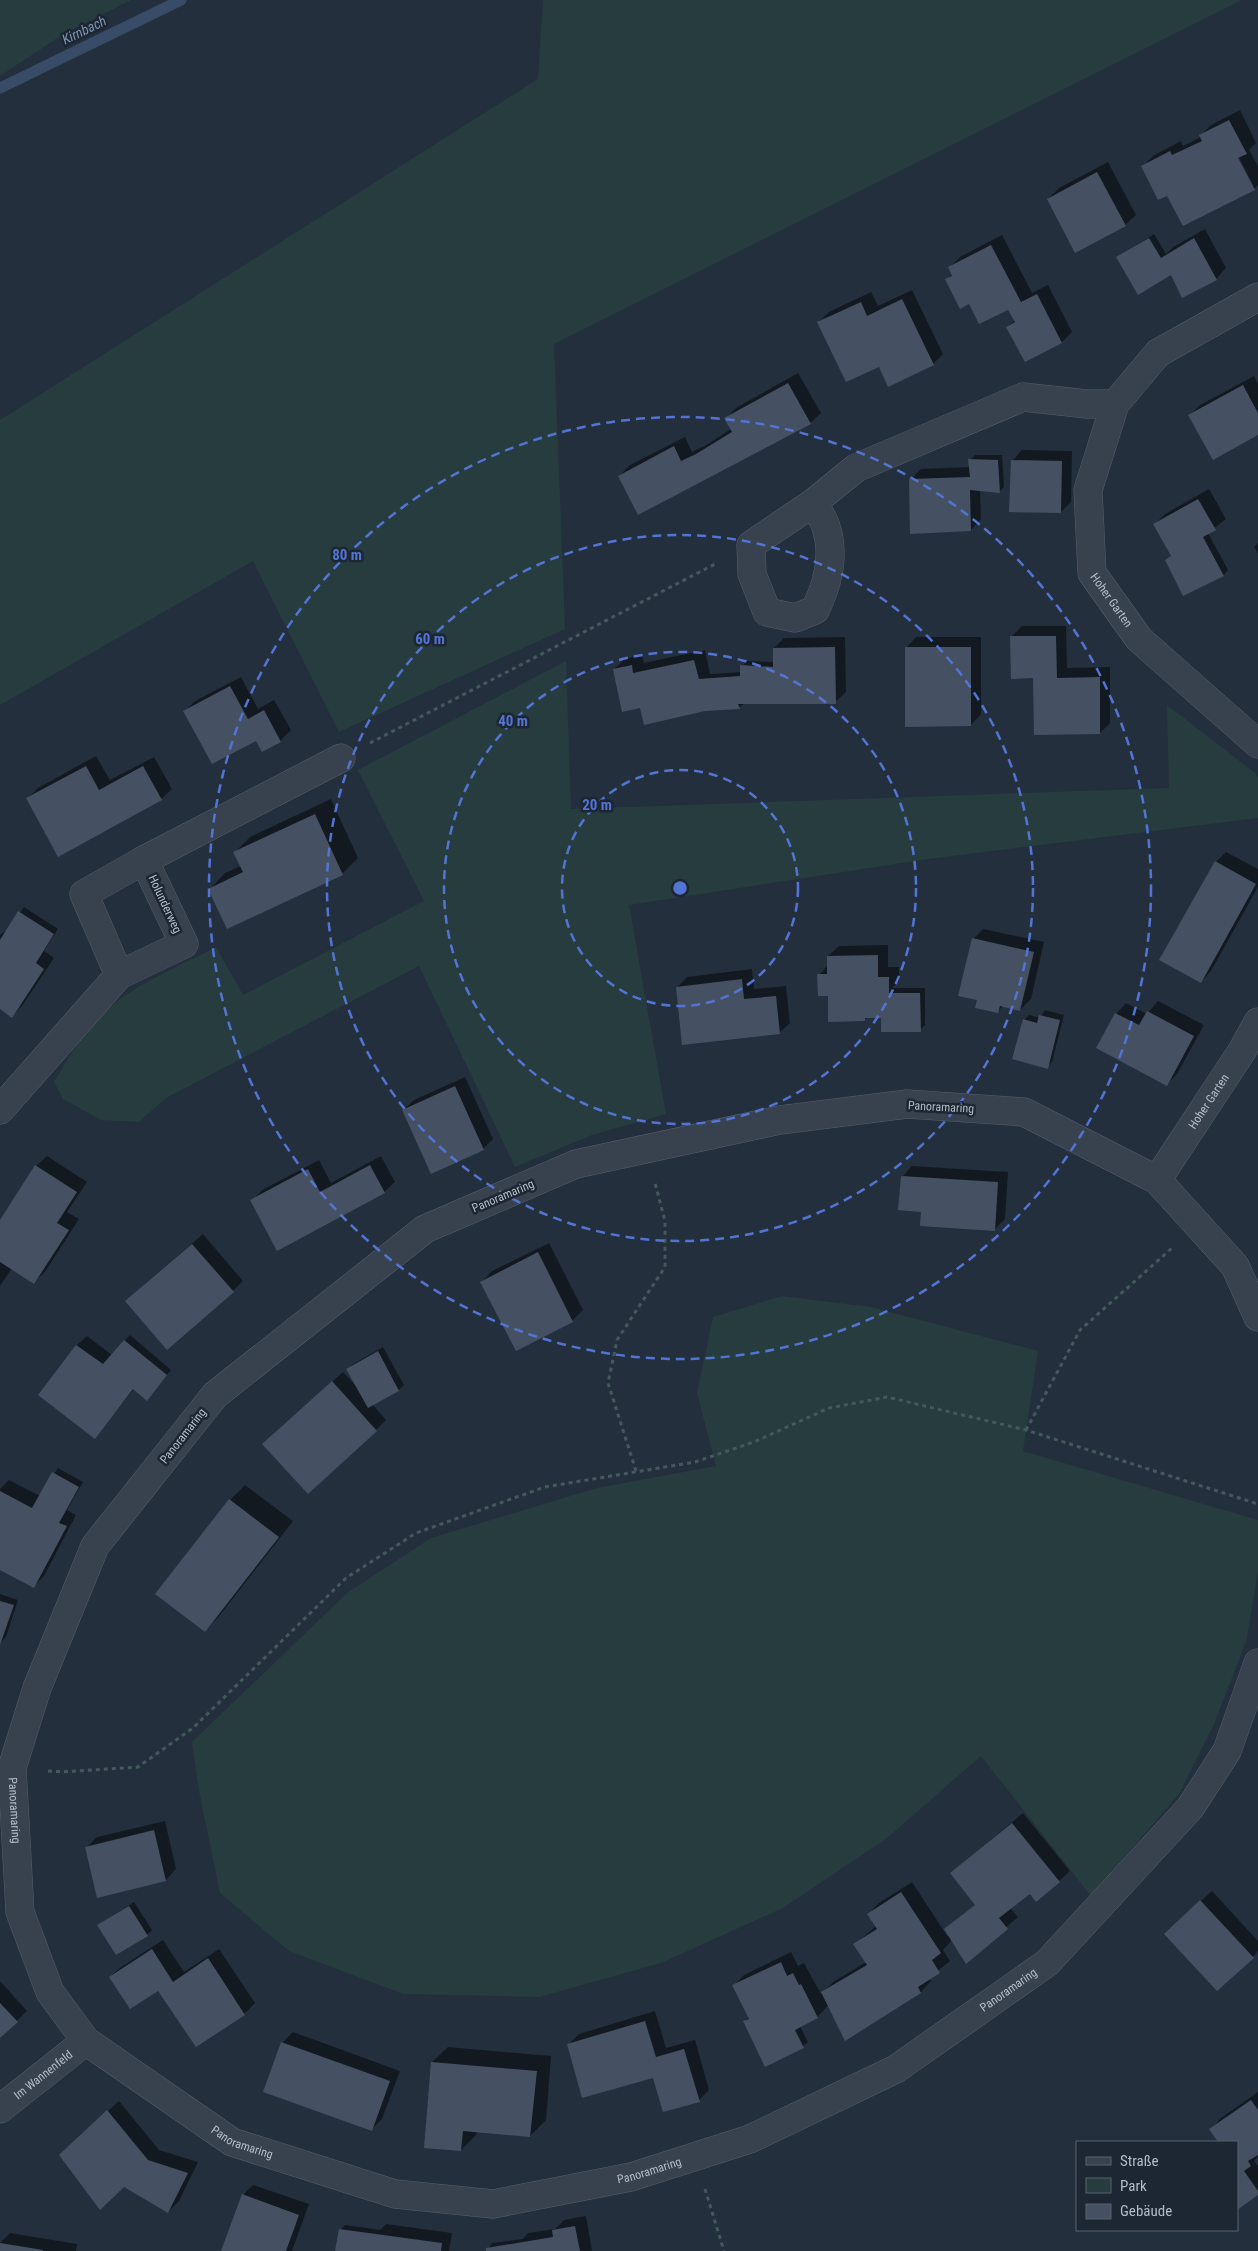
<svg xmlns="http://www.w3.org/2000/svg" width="1258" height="2251" font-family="'Roboto Condensed',sans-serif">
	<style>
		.green { fill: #263c3f }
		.shadow { fill: #0007; fill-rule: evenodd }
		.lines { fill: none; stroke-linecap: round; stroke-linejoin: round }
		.stream { stroke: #394c67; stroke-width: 11 }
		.building { fill: #455162 }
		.minor-casing { stroke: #565f6c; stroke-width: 29 }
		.path { stroke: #44595c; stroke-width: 3; stroke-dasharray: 4 4; stroke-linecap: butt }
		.minor { stroke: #38414e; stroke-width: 28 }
		.ring { fill: none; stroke: #5274d3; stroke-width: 2.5; stroke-dasharray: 9 6 }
		.labels { text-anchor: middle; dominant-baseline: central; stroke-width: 5; stroke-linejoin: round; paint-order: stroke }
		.street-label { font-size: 12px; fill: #b4bcc9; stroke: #1d2633 }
		.water-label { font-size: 14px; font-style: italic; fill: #7c92b1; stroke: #1d2633 }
		.centre { fill: #5274d3; stroke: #1d2633; stroke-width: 2.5 }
		.ring-label { font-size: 15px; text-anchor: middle; font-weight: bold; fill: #5274d3; stroke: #1d2633; stroke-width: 5; stroke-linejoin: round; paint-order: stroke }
	</style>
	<rect width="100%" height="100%" fill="#242f3e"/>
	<!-- green -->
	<g class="green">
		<path d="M0,0H131L62,35L0,76Z"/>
		<path d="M543,0H1242L554,344L565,629L339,732L253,561L0,705V420L538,79Z"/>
		<path d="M566,661L571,809L1169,788L1167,705L1255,773L1258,777V818L928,859L629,905L666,1114L592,1135L515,1167L419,966L166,1098L139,1122L101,1120L63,1099L54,1082C68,1059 82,1034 101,1015C132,985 178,967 216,947L243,995L424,901L358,770Z"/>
		<path d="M782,1296L871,1307L1038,1351L1023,1451L1258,1520V1571L1246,1642L1214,1724L1179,1794L1091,1896L981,1756L886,1839L783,1908L661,1963L539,1997L403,1994L289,1951L220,1893L199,1791L192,1742L347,1593L431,1538L597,1488L716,1466L697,1393L713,1317Z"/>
	</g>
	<!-- shadow -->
	<g class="shadow">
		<path d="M1240,110L1256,143L1249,150L1258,166V185L1254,189L1168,194L1143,166L1153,156L1181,141L1183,146L1201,137V135L1211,125ZM1236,152L1254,187H1252L1234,153Z"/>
		<path d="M1108,162L1136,215L1125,225L1048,199L1059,188Z"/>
		<path d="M1205,229L1226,268L1216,279L1118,257L1154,234L1166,254L1173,247Z"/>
		<path d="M1002,235L1032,293L1048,285L1072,332L1062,342L1007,327L1015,320L1008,308L969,303L947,280L952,274L949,268L960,257Z"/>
		<path d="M912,290L943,354L933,364L879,365L819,322L829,312L871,292L878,306Z"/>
		<path d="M798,373L821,413L810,423L639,514L619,476L630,465L685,437L692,452L708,444L731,429L726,418L736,408Z"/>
		<path d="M1254,376L1258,384V434L1190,415L1200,405Z"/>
		<path d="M1022,450L1072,451L1071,502L1061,512L1012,461Z"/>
		<path d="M975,455H1002L1004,487L999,492L980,490L981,519L971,530L910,480L921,469L970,467V460Z"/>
		<path d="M1209,489L1226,519L1208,533L1228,570L1224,575L1184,594L1167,560L1172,555L1154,525L1165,514Z"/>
		<path d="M1258,543V553L1254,547Z"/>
		<path d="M1022,626H1066L1067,668L1110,667V723L1100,733L1034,677L1011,637Z"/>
		<path d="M845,637L846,692L835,702L745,703L740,707L705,710L641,706L614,669L625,659L642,655L644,663L705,650L710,674L741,672L742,666L747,661L774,662V648L784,638Z"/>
		<path d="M916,637H981V714L971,725L906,648Z"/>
		<path d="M241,677L258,709L274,700L291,730L280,741L256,739L185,711L195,701Z"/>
		<path d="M96,756L110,780L154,757L172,789L161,799H27L38,788Z"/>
		<path d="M331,799L358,858L342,874L210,889L225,873L241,866L235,852L250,837Z"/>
		<path d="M1226,852L1258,869V887L1211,971L1201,982L1216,862Z"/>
		<path d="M24,907L58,929L44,951L54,958L22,1006L12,1016L0,1008V935L9,928Z"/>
		<path d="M983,929L1044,942L1031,999L1020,1010L1003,1006L997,1012L979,999L973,939Z"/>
		<path d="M888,945V967H899V981L892,988H925V1025L920,1030L882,1017H868L864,1020L829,995L819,975L828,965V956L839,946Z"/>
		<path d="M752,969L754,989L786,986L790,1023L779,1033L677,987L687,977Z"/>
		<path d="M1158,1001L1204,1025L1177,1074L1167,1084L1116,1014L1126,1003L1147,1014Z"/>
		<path d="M1045,1010L1064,1015L1052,1062L1047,1067L1024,1020L1029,1015L1040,1018Z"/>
		<path d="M465,1077L493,1139L483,1149L403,1110L414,1100Z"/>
		<path d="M47,1156L87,1182L67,1212L79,1219L45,1272L34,1282L12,1268L0,1286V1222L36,1166Z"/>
		<path d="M381,1156L395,1182L384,1192L252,1201L262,1190L319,1160L331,1183Z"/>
		<path d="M912,1166L1008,1172L1005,1219L994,1230L922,1211L902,1177Z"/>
		<path d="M203,1234L243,1281L233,1291H137Z"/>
		<path d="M549,1243L583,1310L572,1321L516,1349L482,1282L492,1271Z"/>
		<path d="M130,1335L171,1370L151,1394L134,1389L95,1437L76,1346L87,1336L112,1355Z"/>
		<path d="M383,1347L404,1385L399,1390L372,1404L386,1420L376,1430L274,1433L343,1372L356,1386L348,1369L353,1364Z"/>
		<path d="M58,1468L83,1482L67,1510L76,1515L44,1576L34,1586L0,1568V1489L9,1480L40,1496Z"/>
		<path d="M245,1485L293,1521L220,1615L205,1631L230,1500Z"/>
		<path d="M0,1594L18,1600L6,1637L1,1642Z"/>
		<path d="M1023,1813L1070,1871L1059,1881L1036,1900L1030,1892L1010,1908L1018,1917L966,1962L952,1940L943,1950L950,1961L929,1978L931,1981L921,1992L846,2039L829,2005L817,2017L800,2026L808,2042L803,2046L766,2065L745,2021L749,2017L734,1985L744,1975L791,1952L798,1966L804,1963L821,1994L833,1982L866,1962L855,1944L876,1926L868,1914L879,1903L912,1882L948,1937L949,1935L946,1930L976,1904L951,1873Z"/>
		<path d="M165,1821L176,1869L166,1880L86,1848L97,1837Z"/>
		<path d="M1212,1891L1258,1941V1951L1253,1957L1176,1923Z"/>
		<path d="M134,1902L152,1930L147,1935L99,1925Z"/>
		<path d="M163,1940L184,1972L219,1949L255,2003L244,2014L196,2046L158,1989L110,1977L121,1967Z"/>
		<path d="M0,1981L27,2011L0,2037Z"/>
		<path d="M655,2011L666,2048L695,2040L709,2090L699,2100L654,2076L568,2045L579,2034Z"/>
		<path d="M293,2032L400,2071L382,2119L371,2130L282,2043Z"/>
		<path d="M448,2047L551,2056L546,2120L530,2136L477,2131L476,2135L461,2150L432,2062Z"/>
		<path d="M1258,2092V2157L1254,2161L1258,2166V2194L1237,2208V2142H1220L1211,2129L1221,2118Z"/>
		<path d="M119,2101L159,2150L198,2162L179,2201L168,2212L71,2145Z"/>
		<path d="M253,2185L309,2204L292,2251H222L243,2195Z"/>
		<path d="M586,2216L592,2251H487L492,2243L523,2239L528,2233L555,2229L564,2220Z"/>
		<path d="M386,2224L452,2233L449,2251H337L340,2230L345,2225L380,2230Z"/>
		<path d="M10,2233L77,2244L76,2251H0V2243Z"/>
	</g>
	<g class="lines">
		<!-- stream -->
		<path class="stream" d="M0,88L181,0"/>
	</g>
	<!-- building -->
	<g class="building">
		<path d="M1229,120L1247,154L1238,158L1255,190L1183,226L1167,196L1158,200L1141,166L1170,151L1172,155L1202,141L1199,135Z"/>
		<path d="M1097,172L1126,226L1075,253L1047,199Z"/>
		<path d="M1149,238L1161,258L1194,238L1217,280L1182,298L1171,275L1138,295L1116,257Z"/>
		<path d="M991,245L1021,302L1037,294L1062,343L1025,362L1006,327L1015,322L1008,310L979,324L969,304L960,309L945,279L952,276L948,267Z"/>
		<path d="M902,299L934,365L888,387L879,367L846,382L817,322L861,302L867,316Z"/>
		<path d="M788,383L811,424L638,515L618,476L674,446L681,461L696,454L732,432L724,418Z"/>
		<path d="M1243,385L1258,413V435L1213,460L1188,415Z"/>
		<path d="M968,459L998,460L1000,493L970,490L971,531L910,534L909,479L970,477Z"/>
		<path d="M1011,460L1062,461L1061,513L1009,512Z"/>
		<path d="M1198,499L1216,530L1203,537L1224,576L1183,596L1165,560L1171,556L1153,524Z"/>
		<path d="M1010,636H1056L1057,678L1100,677V734L1034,735L1033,678L1011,679Z"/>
		<path d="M835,647L836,704H738L740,709L705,711L644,725L640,708L622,712L613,669L632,665L633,673L694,660L699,679L740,676V665L773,667V648Z"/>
		<path d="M905,647H971V726L905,727Z"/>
		<path d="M230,686L248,719L264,710L281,742L262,752L256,741L212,764L183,711Z"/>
		<path d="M86,766L99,790L143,766L162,800L58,857L26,798Z"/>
		<path d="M315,814L343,875L227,929L208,889L243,872L233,852Z"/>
		<path d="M1215,861L1256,884L1201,983L1159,960Z"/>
		<path d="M18,911L54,934L36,963L44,969L12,1018L0,1009V940Z"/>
		<path d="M972,938L1034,952L1020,1011L1000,1006L998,1013L975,1008L977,1000L958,996Z"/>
		<path d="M878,955V977H889V993H920L921,1032H881V1018H865V1021L828,1022V996H818L817,974H827V956Z"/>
		<path d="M742,979L744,999L776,996L780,1034L682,1045L676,987Z"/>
		<path d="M1147,1011L1194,1036L1167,1086L1096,1048L1115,1013L1139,1025Z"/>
		<path d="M1039,1015L1060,1020L1048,1069L1012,1059L1023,1019L1037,1023Z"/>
		<path d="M455,1086L484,1150L431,1174L402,1110Z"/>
		<path d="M35,1165L77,1192L57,1223L69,1230L34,1284L0,1262V1220Z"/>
		<path d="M370,1165L385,1193L277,1251L250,1200L308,1169L320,1192Z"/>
		<path d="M901,1176L998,1182L995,1231L920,1226L921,1212L898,1210Z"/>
		<path d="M192,1244L234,1292L167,1350L125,1301Z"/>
		<path d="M538,1252L573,1322L516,1351L480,1282Z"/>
		<path d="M124,1340L167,1375L147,1401L133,1389L95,1439L38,1395L76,1345L103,1364Z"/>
		<path d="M378,1351L399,1391L368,1408L346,1369Z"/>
		<path d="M332,1381L377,1431L308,1494L262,1444Z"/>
		<path d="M52,1472L79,1487L59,1523L67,1526L34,1588L0,1570V1491L32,1508Z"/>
		<path d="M229,1499L279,1537L205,1632L155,1594Z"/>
		<path d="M0,1601L14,1605L0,1645Z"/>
		<path d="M1012,1823L1060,1882L1036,1902L1030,1894L999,1918L1008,1929L966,1964L944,1929L975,1905L950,1873Z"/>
		<path d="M154,1830L166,1881L97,1898L85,1847Z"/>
		<path d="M901,1892L941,1953L932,1960L940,1973L918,1987L921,1993L845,2041L821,1992L867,1965L853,1944L877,1929L867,1914Z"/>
		<path d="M1200,1900L1254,1958L1217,1991L1164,1934Z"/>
		<path d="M129,1906L148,1936L116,1955L97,1925Z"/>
		<path d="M152,1949L173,1982L208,1958L245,2015L196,2047L158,1991L130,2009L109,1977Z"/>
		<path d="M781,1962L787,1976L793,1973L799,1985L801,1984L818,2018L795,2030L804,2048L765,2067L743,2021L749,2019L732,1985Z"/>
		<path d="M0,2003L18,2022L0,2038Z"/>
		<path d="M645,2021L656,2057L684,2049L700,2102L663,2112L653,2078L582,2098L567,2044Z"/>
		<path d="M281,2042L390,2081L372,2131L263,2092Z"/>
		<path d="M431,2062L537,2071L530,2137L463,2131L461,2151L424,2148Z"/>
		<path d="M1251,2100L1258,2110V2155L1248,2161L1251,2166L1244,2171L1258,2191V2195L1237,2210V2142H1218L1209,2129Z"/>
		<path d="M107,2110L148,2160L188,2173L168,2213L124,2187L100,2210L59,2155Z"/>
		<path d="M242,2194L299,2215L286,2251H221Z"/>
		<path d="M575,2226L580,2251H486V2248L553,2237L552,2230Z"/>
		<path d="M339,2229L442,2243L441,2251H335Z"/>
		<path d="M0,2243L43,2250V2251H0Z"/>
	</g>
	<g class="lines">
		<defs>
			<g id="minor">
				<path id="s1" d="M1258,297L1158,353L1115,404L1088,490L1092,573L1139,639L1258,744"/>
				<path d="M813,503C817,510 824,519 826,527C835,555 828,584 815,610L795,618L767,612L752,574L751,545L813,503L856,468L1023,397L1087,404H1115"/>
				<path d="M144,860L341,758"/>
				<path d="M0,1110L119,975L184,944L144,860L84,894L119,975"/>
				<path id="s2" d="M1157,1180L1242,1051L1258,1022"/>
				<path id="s3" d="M1258,1317L1235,1266L1157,1180L1024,1112L907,1104L780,1120L576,1164L425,1229L215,1395L95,1546L37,1688L12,1768L20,1912L50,1992L86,2041L232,2142L395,2194L493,2204L631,2177L750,2139L896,2069L1047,1963L1190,1808L1227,1751L1258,1663"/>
				<path id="s4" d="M0,2109L86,2041"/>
			</g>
		</defs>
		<!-- minor casing -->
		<use href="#minor" class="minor-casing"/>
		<!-- path -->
		<g class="path">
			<path d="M370,743L717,563"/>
			<path d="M1026,1430L1080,1330L1172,1248"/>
			<path d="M636,1471L608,1383L617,1340L665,1267V1221L655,1183"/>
			<path d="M48,1771L62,1772L138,1767L193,1728L346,1578L416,1533L545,1487L695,1462L754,1442L829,1408L887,1397L1026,1430L1258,1504"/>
			<path d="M705,2189L724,2251"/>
		</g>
		<!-- minor -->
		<use href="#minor" class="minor"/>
	</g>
	<!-- distance rings -->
	<g class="ring">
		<circle cx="680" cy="888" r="118"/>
		<circle cx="680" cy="888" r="236"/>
		<circle cx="680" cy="888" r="353"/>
		<circle cx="680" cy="888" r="471"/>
	</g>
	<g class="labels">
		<!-- street labels -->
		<g class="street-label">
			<text stroke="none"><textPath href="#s1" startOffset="388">Hoher Garten</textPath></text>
			<text transform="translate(165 904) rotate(65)">Holunderweg</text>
			<text stroke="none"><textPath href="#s2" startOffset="94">Hoher Garten</textPath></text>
			<text transform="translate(941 1107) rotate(3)">Panoramaring</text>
			<text transform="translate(503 1196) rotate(-23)">Panoramaring</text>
			<text transform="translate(183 1436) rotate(-52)">Panoramaring</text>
			<text stroke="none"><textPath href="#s3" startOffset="1680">Panoramaring</textPath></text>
			<text stroke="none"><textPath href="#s3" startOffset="2940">Panoramaring</textPath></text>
			<text stroke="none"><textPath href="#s4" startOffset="55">Im Wannenfeld</textPath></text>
			<text stroke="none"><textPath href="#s3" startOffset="2115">Panoramaring</textPath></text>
			<text stroke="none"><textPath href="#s3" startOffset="2535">Panoramaring</textPath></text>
		</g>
		<!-- water labels -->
		<g class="water-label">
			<text transform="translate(84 30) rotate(-26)">Kirnbach</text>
		</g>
	</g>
	<circle cx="680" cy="888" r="8" class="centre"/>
	<g class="ring-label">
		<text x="347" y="560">80 m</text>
		<text x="430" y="644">60 m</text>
		<text x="513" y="726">40 m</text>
		<text x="597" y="810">20 m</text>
	</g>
	<!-- legend -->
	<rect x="1076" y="2141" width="162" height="90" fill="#1d2633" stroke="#59626f"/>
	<rect x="1086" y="2157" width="25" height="8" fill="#38414e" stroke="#59626f"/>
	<text x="1120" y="2166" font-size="15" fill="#b4bcc9">Straße</text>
	<rect x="1086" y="2178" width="25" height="15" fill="#263c3f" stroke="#59626f"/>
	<text x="1120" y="2191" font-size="15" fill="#b4bcc9">Park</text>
	<rect x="1086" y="2204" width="25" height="15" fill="#455162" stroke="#59626f"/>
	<text x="1120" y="2216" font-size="15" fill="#b4bcc9">Gebäude</text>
</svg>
